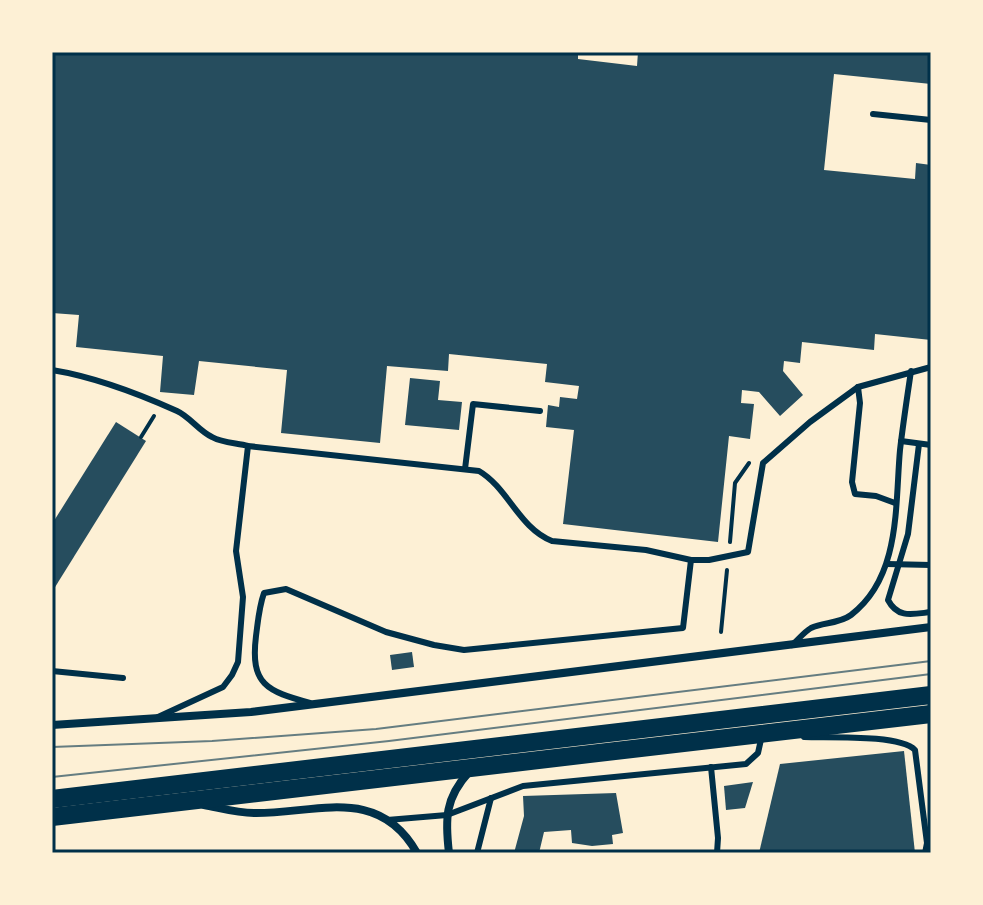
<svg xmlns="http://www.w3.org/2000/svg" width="983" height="905" font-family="Karla,sans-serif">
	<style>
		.building { fill: #264d5e }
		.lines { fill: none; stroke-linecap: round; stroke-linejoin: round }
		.path { stroke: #003049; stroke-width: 4 }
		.service { stroke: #003049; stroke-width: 6 }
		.minor { stroke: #003049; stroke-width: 8 }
		.primary { stroke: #003049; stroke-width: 18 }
		.tram { stroke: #657d81; stroke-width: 2 }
		.neatline { fill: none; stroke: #003049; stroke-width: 3 }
	</style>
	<rect width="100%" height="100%" fill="#fdf0d5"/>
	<!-- building -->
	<g class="building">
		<path d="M52,52H578V59L637,66L638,52H931V84L834,74L824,170L915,179L916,163L931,165V340L875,334L874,350L802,342L800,363L784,361L783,371L803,395L780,416L759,392L742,390L741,403L754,404L750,439L729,436L718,542L563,524L574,430L546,427L548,405L559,407L560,397L577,399L579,386L545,382L547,364L449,354L448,371L387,366L380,443L281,433L287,370L199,361L194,395L160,392L163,356L76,347L79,315L52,313Z"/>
		<path d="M410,378L440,381L438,400L462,402L459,430L405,425Z"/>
		<path d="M116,422L146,441L52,592V524Z"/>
		<path d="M412,652L414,667L392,670L390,655Z"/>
		<path d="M904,751L915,853H759L780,764Z"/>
		<path d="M753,782L745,808L726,810L724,786Z"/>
		<path d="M616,793L623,833L612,835L613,844L592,846L572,843L571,830L544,832L539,853H514L524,816L523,796Z"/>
	</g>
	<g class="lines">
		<!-- path -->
		<g class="path">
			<path d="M141,437L154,416"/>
			<path d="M730,542L735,483L749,463"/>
			<path d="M721,632L727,570"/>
		</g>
		<!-- service -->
		<g class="service">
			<path d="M873,114L931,120"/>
			<path d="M52,370C95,377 137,393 177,411C190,417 199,431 212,437C222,443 237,443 248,446L479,471C508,488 519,528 552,541L646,550L691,560H709L748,552L763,463L810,422L858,387L931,367"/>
			<path d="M858,387L860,403L852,482L855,494L876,496L895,503"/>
			<path d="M901,441L931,445"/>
			<path d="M919,444L908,534L888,600C898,619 913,614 931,612"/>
			<path d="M465,469L473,404L540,411"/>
			<path d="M887,564L931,565"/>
			<path d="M792,645C798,640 804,632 811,628C823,622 839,624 851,615C901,577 895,505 900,450C903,424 907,398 911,371"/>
			<path d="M52,671L123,678"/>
			<path d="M310,703C267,691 250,685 256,636C258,621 259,607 264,593L286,589L386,632L434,645L464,650L683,628L691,560"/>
			<path d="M158,717L223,687L232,675L238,662L243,597L236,551L248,446"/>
			<path d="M804,737C829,738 899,734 915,750L927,843L925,853"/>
			<path d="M711,767L718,838L717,853"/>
			<path d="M387,820L447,815L523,786L746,764L758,753L762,735"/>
			<path d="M477,853L491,798"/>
		</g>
		<!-- minor -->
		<g class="minor">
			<path d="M52,725L251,712L931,627"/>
			<path d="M204,805C220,808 237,813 254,813C315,814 378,784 417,853"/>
			<path d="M449,853C445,819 445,798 469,772"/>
		</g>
		<!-- primary -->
		<g class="primary">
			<path d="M52,799L931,695"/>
			<path d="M52,817L931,714"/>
		</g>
		<!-- tram -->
		<g class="tram">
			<path d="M52,747L212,741L376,729L931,661"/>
			<path d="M52,777L389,741L931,674"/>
		</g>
	</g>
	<!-- border -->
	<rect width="983" height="905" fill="none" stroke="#fdf0d5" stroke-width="108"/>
	<rect x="54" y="54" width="875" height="797" class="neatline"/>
</svg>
